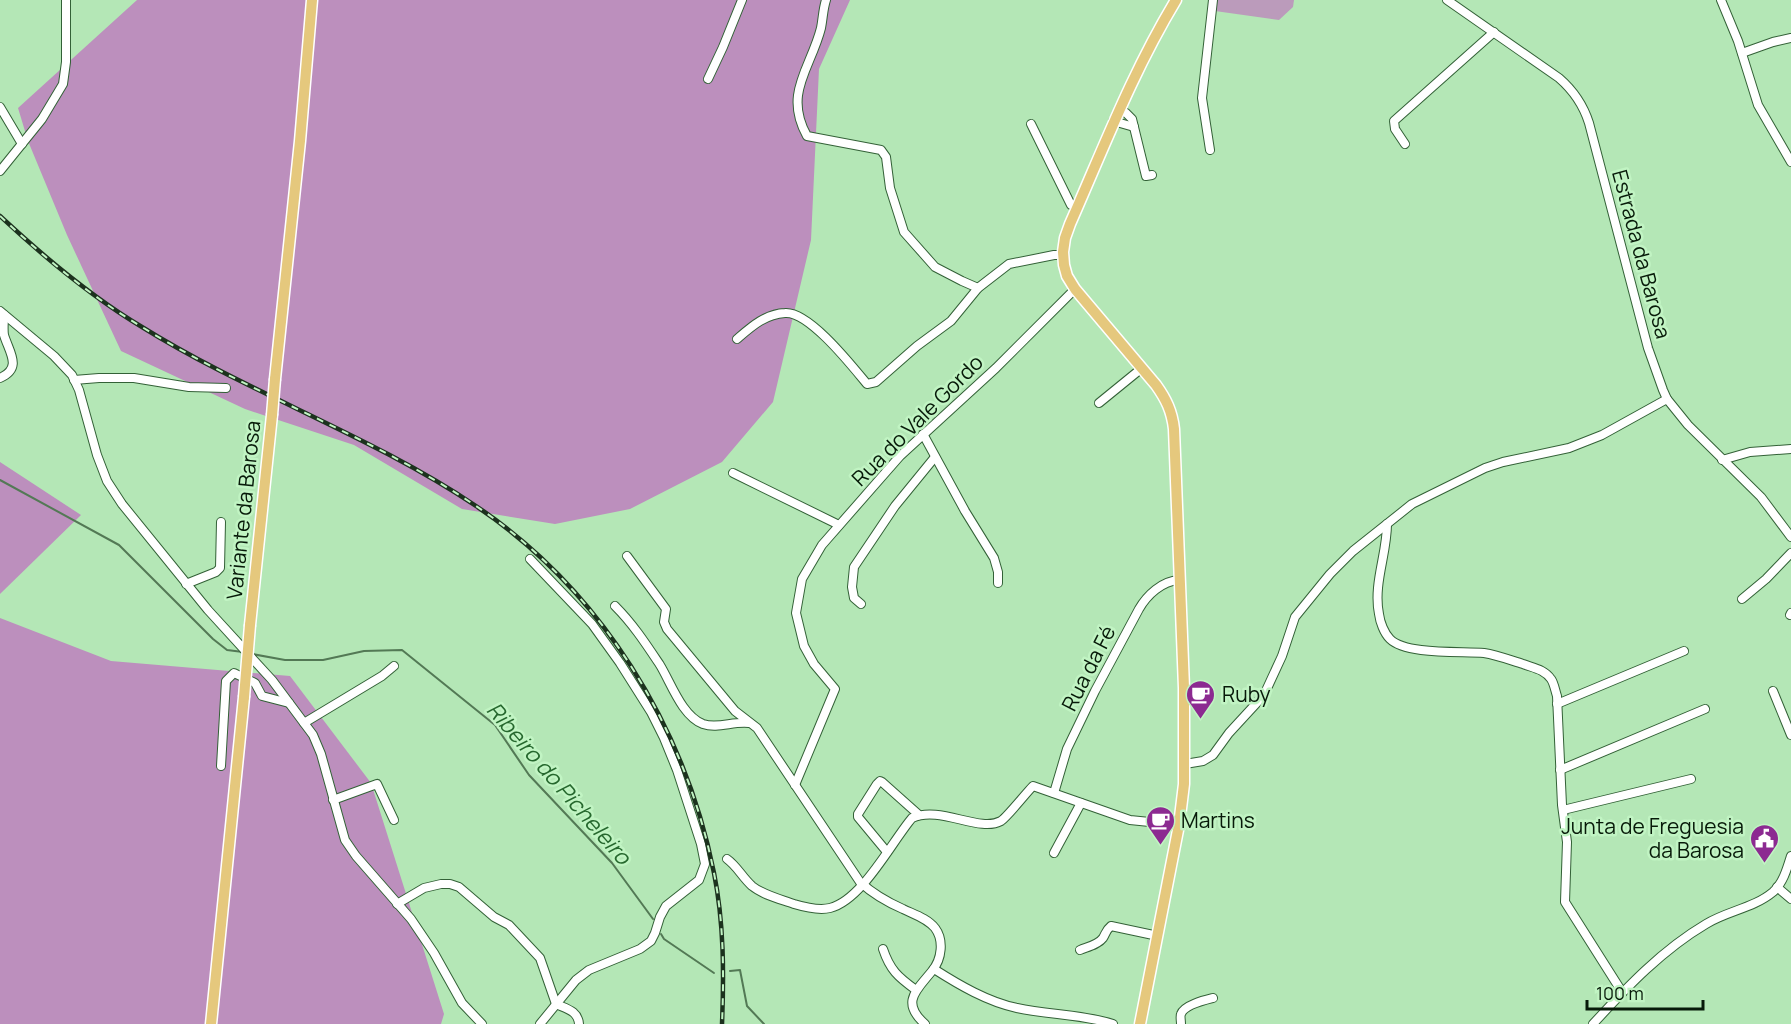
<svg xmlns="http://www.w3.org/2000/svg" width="1791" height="1024" font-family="Manrope,sans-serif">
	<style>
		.green { fill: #bb9bbb }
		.forest { fill: #bc8fbd }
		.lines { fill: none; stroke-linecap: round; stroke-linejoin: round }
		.stream { stroke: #537955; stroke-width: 2 }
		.minor-casing { stroke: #336137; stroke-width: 10 }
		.major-casing { stroke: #fff; stroke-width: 13 }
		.minor { stroke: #fff; stroke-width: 8 }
		.major { stroke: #e5c87d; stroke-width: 10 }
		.rail-casing { stroke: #1c321e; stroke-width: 4.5 }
		.rail { stroke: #c1f4c3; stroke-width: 2; stroke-dasharray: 7; stroke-linecap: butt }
		.major-bridge-casing { stroke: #fff; stroke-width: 13; stroke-linecap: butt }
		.major-bridge { stroke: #e5c87d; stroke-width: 10 }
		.labels { text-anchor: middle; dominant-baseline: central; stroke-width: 5; stroke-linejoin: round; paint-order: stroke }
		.street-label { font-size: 21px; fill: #071a09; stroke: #c1f4c3 }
		.poi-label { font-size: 21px; fill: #071a09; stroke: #c1f4c3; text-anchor: start }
		.water-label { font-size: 22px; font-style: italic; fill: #26682e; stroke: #c1f4c3 }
	</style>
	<rect width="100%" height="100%" fill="#b4e7b6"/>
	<!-- green -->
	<path class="green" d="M1217,0H1294L1293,7L1279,20L1215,11Z"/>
	<!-- forest -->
	<g class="forest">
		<path d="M137,0H850L819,69L811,240L773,402L722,462L630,509L555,524L462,509L354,445L245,409L121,351L67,235L28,141L18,108Z"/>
		<path d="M0,462L81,515L0,594Z"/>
		<path d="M0,618L111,661L290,676L371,783L444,1014L441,1024H0Z"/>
	</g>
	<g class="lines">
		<!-- stream -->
		<g class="stream">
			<path d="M0,480L119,545L213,639L227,650L243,652"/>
			<path d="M252,654L285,660H323L364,651L402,650L495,725L529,775L612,863L653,919"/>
			<path d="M661,934L664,939L714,973"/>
			<path d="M730,971L740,970L747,1006L764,1024"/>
		</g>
		<defs>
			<g id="minor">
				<path d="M826,0C823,9 823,18 821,28C811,68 783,93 807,136L881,150L886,157L890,188L904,232L935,267L962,281L978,288"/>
				<path d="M1447,0L1559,78C1574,91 1583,104 1589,123L1648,348L1663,390L1667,399L1688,425L1761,497L1791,537"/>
				<path d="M1721,0L1738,41L1758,105L1791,162"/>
				<path d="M1742,53L1773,42L1791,38"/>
				<path d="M708,79L723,47L742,0"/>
				<path d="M0,107L22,144"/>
				<path d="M1119,109L1126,113L1132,119L1146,176L1152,175"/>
				<path d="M1113,121L1134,127"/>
				<path d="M1031,124L1071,205L1077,208"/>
				<path d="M1405,144L1395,129L1394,121L1494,32"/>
				<path d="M1210,150L1202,98L1213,0"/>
				<path d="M0,171L42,119L63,84L66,62V0"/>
				<path d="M0,311L54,356L72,375L79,390L97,455L107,481L122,504L208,610L272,680L313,735L321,754L345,840L356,856L411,919L434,953L462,1003L482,1024"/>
				<path d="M737,339C751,327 765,314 785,313C809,311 852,366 867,384L876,382L917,346L951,321L978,288L1009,264L1054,255H1063"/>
				<path d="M0,378C23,368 9,352 4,335C3,329 4,322 4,315"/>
				<path d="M74,380L99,378H134L189,387L226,388"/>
				<path d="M1099,403L1142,368"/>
				<path d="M923,434L965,511L994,558L998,572V583"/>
				<path d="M1722,460L1750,452L1791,449"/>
				<path d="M733,473L839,525"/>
				<path d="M1387,524C1387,554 1373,584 1379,614C1380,622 1384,633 1390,639C1406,655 1461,651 1484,653C1497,655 1510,660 1523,664C1533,668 1544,669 1551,679C1554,683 1555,690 1557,696L1562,805L1567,842L1565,902L1622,992"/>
				<path d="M627,556L666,609L664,622L667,629L735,711L757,728L860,882C872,893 887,902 903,909C913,914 927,918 935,928C944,940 942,959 932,971C917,990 900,1002 925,1024"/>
				<path d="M530,559L592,624L620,663L651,712L664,738L677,770L701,844L705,864L699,880L666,906L660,917L655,933L651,941L640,949L589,970L576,980L540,1024"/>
				<path d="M186,584L216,572L220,568L221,522"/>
				<path d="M1742,599L1766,579L1791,553"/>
				<path d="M861,604L854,598L852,587L854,567L895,506L935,457"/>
				<path d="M615,606C633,624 646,644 660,665C671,683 682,716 703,724C718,729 733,721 749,723"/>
				<path d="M1790,615L1791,613"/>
				<path d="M1773,691L1791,735"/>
				<path d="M1557,704L1684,651"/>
				<path d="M304,723L382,676L394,666"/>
				<path d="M1185,764L1203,761L1213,755L1229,733L1264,695L1282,656L1295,617L1330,574L1353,551L1412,504L1485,468L1503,462L1569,448L1602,435L1667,399"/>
				<path d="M221,766L226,681L234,673L255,683L262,696L289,703"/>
				<path d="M1560,770L1705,709"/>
				<path d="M795,785L835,689L814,664L804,646L796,613L802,579L822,545L900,456L996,368L1075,289"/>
				<path d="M1054,793L1067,749L1095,691L1139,609C1147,595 1162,581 1179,580"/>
				<path d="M333,800L377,784L394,820"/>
				<path d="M1563,810L1691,779"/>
				<path d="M887,852L858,817V814L877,784L880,781L882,782L919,815"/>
				<path d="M1054,853L1081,803"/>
				<path d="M727,859C737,866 742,877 752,886C763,895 780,899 794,904C804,907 818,911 830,908C862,900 891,843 912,818C940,805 979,833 1001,821C1008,816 1026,793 1033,786L1130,820L1179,825"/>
				<path d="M1777,887L1791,899"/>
				<path d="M397,904L424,888L441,884H450L459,887L494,917L509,925L540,958L556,1004C567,1009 578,1011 579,1024"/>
				<path d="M883,949C890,970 898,977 916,990"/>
				<path d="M1080,950C1087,947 1098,945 1103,938C1106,933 1106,930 1111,926L1158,936"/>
				<path d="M934,969C959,985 988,1002 1017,1008C1049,1015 1082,1014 1113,1024"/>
				<path d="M1181,1024C1181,1021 1180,1016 1181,1014C1184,1005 1205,1000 1213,998"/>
				<path d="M1593,1024C1627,987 1662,950 1706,924C1727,911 1754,908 1773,892C1783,883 1787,869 1791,856"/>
			</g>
			<g id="major">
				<path d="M275,379L300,141L312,0"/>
				<path d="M250,625L272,415"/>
				<path d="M211,1024L244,697"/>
				<path d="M1140,1024L1179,825L1184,784V688L1174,429C1172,411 1166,399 1156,385L1075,289L1067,276L1064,265L1063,252L1065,238L1070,224C1104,147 1132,73 1176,0"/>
			</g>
		</defs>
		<!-- minor casing -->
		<use href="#minor" class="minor-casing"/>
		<!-- major casing -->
		<use href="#major" class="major-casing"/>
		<!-- minor -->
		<use href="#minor" class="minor"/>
		<!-- major -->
		<use href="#major" class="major"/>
		<defs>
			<path id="rail" d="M0,216C44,257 90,296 142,327C248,393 372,436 476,506C601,590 685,727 714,873C724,923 724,974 722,1024"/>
		</defs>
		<!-- rail casing -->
		<use href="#rail" class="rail-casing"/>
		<!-- rail -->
		<use href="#rail" class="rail"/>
		<defs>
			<g id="major-bridge">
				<path d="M272,415L275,379"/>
				<path d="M244,697L250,625"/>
			</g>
		</defs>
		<!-- major-bridge casing -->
		<use href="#major-bridge" class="major-bridge-casing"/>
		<!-- major-bridge -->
		<use href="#major-bridge" class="major-bridge"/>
	</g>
	<!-- icons -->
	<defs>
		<symbol id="cafe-pin" viewBox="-11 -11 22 30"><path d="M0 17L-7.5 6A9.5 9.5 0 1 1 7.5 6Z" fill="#8c2a91" stroke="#c1f4c3"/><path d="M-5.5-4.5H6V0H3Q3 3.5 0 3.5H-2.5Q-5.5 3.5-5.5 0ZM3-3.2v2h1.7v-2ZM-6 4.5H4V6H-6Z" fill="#fff"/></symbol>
		<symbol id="civic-pin" viewBox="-11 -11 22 30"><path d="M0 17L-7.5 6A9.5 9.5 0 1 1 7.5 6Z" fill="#8c2a91" stroke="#c1f4c3"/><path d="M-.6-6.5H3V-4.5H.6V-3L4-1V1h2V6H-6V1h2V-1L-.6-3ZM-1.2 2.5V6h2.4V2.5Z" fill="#fff"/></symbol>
	</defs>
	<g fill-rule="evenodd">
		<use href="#cafe-pin" x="1184" y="678" width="33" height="45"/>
		<use href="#cafe-pin" x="1144" y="804" width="33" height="45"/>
		<use href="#civic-pin" x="1748" y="822" width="33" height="45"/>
	</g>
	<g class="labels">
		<!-- street labels -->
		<g class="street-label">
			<text transform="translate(1642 254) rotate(75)">Estrada da Barosa</text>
			<text transform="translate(917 420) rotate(-45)">Rua do Vale Gordo</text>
			<text transform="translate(243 510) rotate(-84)">Variante da Barosa</text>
			<text transform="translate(1088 668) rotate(-63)">Rua da Fé</text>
		</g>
		<!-- poi labels -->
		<g class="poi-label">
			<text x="1222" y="694">Ruby</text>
			<text x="1181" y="820">Martins</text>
			<text x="1744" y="826" text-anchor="end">Junta de Freguesia<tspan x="1744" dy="24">da Barosa</tspan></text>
		</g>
		<!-- water labels -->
		<g class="water-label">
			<text transform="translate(559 783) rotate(49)">Ribeiro do Picheleiro</text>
		</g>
	</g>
	<!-- scale -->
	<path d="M1587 1000v9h116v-9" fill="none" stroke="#071a09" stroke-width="3"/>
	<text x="1596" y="1000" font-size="18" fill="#071a09" stroke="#c1f4c3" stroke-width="4.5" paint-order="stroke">100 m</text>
</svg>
